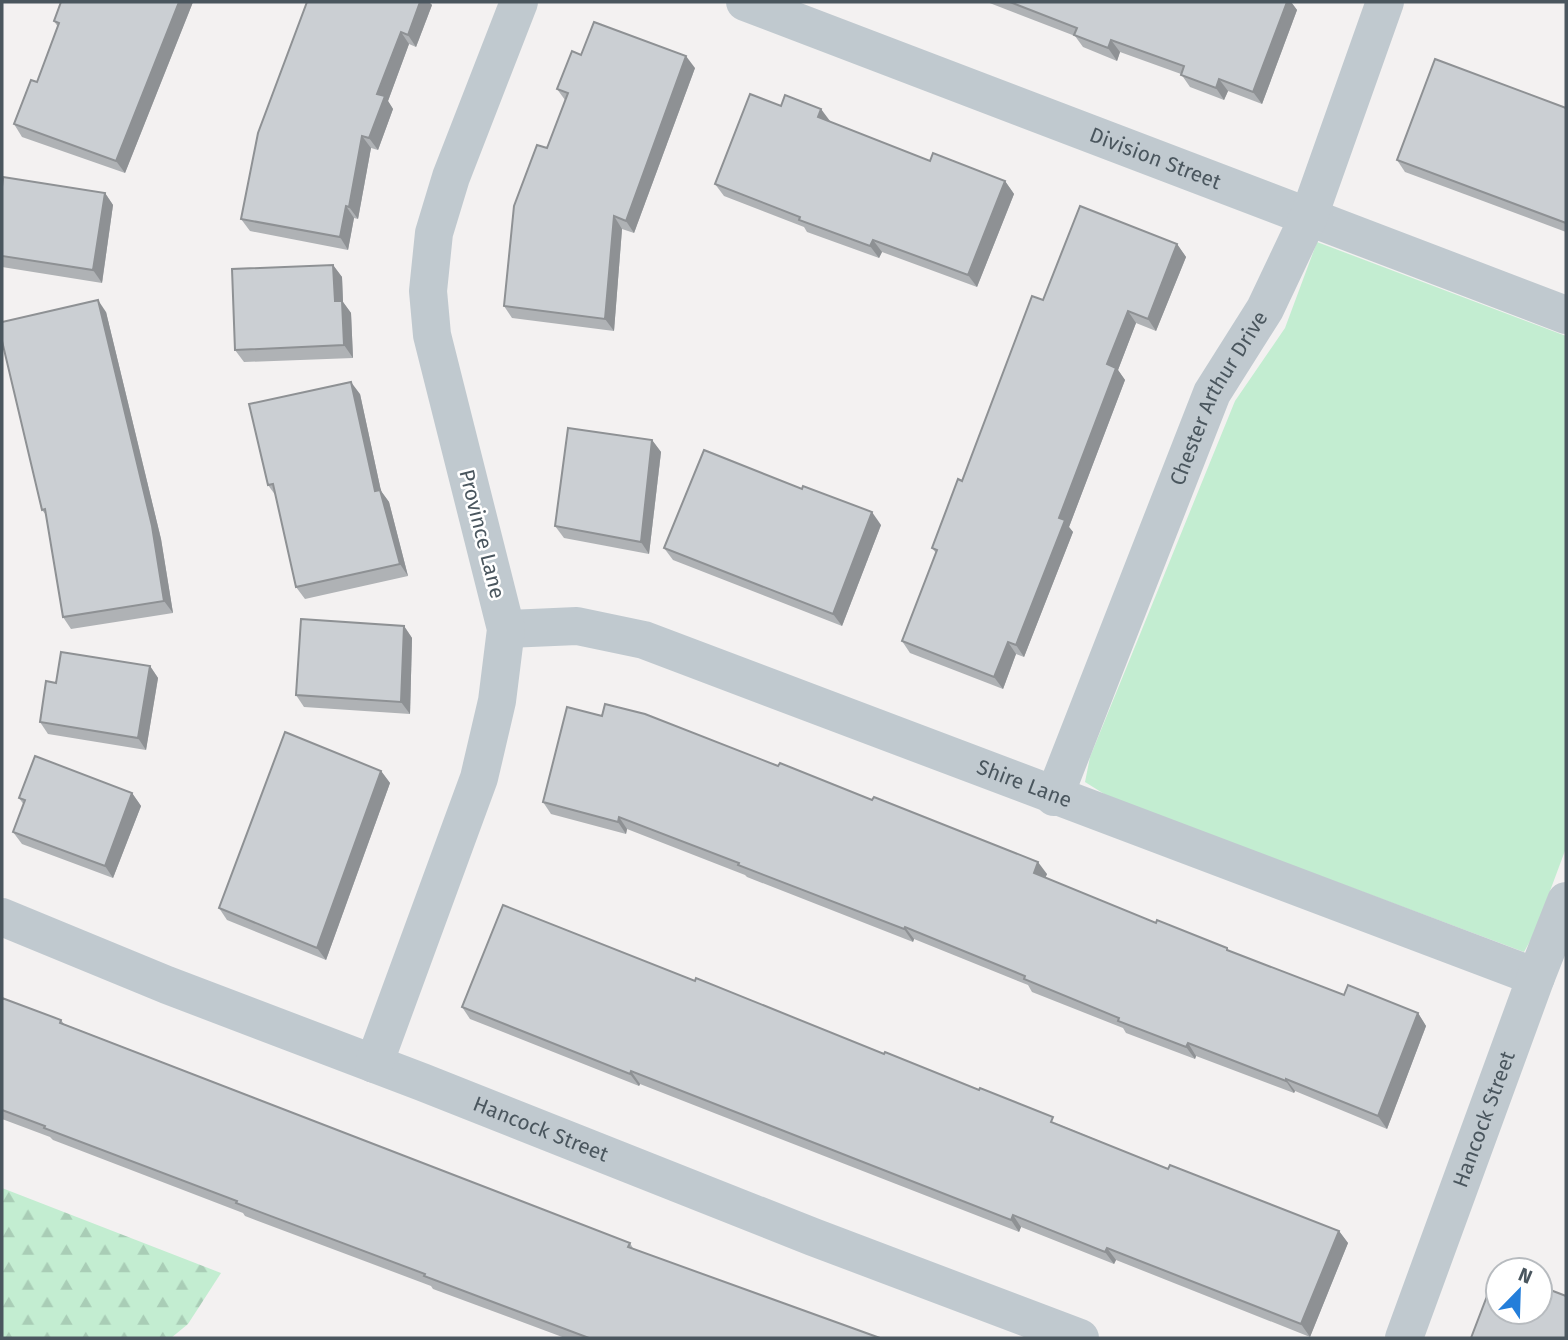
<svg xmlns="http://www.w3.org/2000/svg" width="1568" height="1340" font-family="'Fira Sans',sans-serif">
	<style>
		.forest { fill: url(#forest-firs) }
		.green { fill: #c3edd1 }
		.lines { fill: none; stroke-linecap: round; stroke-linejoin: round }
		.street { stroke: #c0c9cf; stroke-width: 38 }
		.wall { fill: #afb2b5 }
		.shaded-wall { fill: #8e9194 }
		.building { fill: #cbcfd3; stroke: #8e9194; stroke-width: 2 }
		.labels { text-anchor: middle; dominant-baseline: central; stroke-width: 5; stroke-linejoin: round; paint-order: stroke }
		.street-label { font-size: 21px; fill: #4a565e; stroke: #fff }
	</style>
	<defs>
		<pattern id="forest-firs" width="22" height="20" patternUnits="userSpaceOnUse" patternTransform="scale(1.75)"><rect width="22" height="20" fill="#c3edd1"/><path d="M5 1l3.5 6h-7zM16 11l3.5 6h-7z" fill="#a9cdb6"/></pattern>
	</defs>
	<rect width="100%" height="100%" fill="#f3f1f1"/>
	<!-- forest -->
	<path class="forest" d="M2,1188L221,1273L188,1324L171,1338H2Z"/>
	<!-- green -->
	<path class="green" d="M1317,242L1566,336V848L1534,934L1524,952L1109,797L1085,782L1090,757L1235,401L1285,328Z"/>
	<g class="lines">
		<!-- street -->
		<g class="street">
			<path id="s1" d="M745,2L1566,315"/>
			<path id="s2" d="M506,629L577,626L644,640L1536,977"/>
			<path id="s3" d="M1054,797L1212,393L1265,309L1309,216L1385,2"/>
			<path id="s4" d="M2,917L167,985L422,1082L813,1237L1080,1338"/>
			<path d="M374,1064L479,778L497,701L506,629L432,335L428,291L434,233L451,177L519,2"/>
			<path id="s5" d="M1404,1338L1536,977L1566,901"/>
		</g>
	</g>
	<!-- wall -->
	<g class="wall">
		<path d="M61,2H193L125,173L22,137L14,124L37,82L58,27L54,21Z"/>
		<path d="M307,2H429L432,5L416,47L409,44L388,101L393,109L378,150L371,148L358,219L354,218L348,250L250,231L241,219Z"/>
		<path d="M987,2H1291L1297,10L1262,104L1228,91L1224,100L1190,87L1181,74L1120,52L1117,61L1083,47L1075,36Z"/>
		<path d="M581,55L695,68L634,233L622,229L614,331L512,318L504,306L547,148L565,100L557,89Z"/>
		<path d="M781,106L821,109L829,122L930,161L1005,181L1014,194L977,287L882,252L879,258L807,232L804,227L724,196L715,184Z"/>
		<path d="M1566,108V232L1405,172L1397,160Z"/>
		<path d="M2,187L105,193L113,205L102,283L2,267Z"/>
		<path d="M1177,244L1186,257L1156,331L1136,323L1118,370L1125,380L1069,527L1073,532L1024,657L1016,654L1003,689L910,653L902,641L936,553L932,548L1043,300Z"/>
		<path d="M333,265L342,277L343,302L351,313L353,358L244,362L235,350Z"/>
		<path d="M106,312L161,539L173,613L71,629L63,617L46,515L42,510Z"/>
		<path d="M360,394L381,491L389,502L408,576L305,599L296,587L276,496L268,485Z"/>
		<path d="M652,440L661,452L649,554L564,538L555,526Z"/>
		<path d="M881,525L842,626L673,560L664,548Z"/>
		<path d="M404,626L412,638L410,714L304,707L296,695Z"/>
		<path d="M150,666L158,678L146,750L48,734L40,722Z"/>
		<path d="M381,771L390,783L326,960L227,920L219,908Z"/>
		<path d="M132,793L141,806L113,878L22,844L13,832L24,805L19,798Z"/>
		<path d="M543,802L1047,874L1045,878L1156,923L1227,948L1229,951L1344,995L1418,1013L1426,1026L1387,1129L1295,1091L1294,1093L1196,1056L1195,1059L1126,1033L1123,1028L1032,992L1028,985L914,939L913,942L747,877L745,875L627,829L626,834L551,814Z"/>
		<path d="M2,998L61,1020L64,1024L630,1243L634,1250L880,1338H565L433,1289L431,1286L245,1216L243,1213L53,1140L50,1137L2,1119Z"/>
		<path d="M462,1007L1058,1124L1168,1169L1339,1231L1348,1243L1310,1337L1116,1260L1114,1264L1021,1227L1019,1232L640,1084L639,1086L470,1019Z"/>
	</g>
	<!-- shaded-wall -->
	<g class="shaded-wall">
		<path d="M179,2H193L125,173L116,161Z"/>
		<path d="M420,2H429L432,5L416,47L408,35Z"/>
		<path d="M1287,2H1291L1297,10L1262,104L1253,92Z"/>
		<path d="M401,32L409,44L388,101L393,109L378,150L369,138L377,94Z"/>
		<path d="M1111,40L1120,52L1117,61L1108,48Z"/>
		<path d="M686,56L695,68L634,233L626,221Z"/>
		<path d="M1219,79L1228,91L1224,100L1216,88Z"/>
		<path d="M821,109L830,121L826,130L818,117Z"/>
		<path d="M362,136L371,148L358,219L349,207Z"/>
		<path d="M1005,181L1014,194L977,287L968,275Z"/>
		<path d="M105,193L113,205L102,283L93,270Z"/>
		<path d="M346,206L354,218L348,250L340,237Z"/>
		<path d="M614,216L622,229L614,331L605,319Z"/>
		<path d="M873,240L882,252L879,258L870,246Z"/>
		<path d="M1177,244L1186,257L1156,331L1148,319Z"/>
		<path d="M333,265L342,277L343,302L351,313L353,358L344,345L335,301Z"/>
		<path d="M98,300L106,312L161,539L173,613L164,601Z"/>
		<path d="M1128,311L1136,323L1118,370L1125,380L1069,527L1073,532L1024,657L1016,645L1059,518L1107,364Z"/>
		<path d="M351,382L360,394L381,491L389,502L408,576L400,564L375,491Z"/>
		<path d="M652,440L661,452L649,554L641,542Z"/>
		<path d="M872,512L881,525L842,626L833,614Z"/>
		<path d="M404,626L412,638L410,714L401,702Z"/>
		<path d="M1008,642L1016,654L1003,689L994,677Z"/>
		<path d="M150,666L158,678L146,750L138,738Z"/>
		<path d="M381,771L390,783L326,960L317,948Z"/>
		<path d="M132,793L141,806L113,878L105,866Z"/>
		<path d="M619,817L627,829L626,834L618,822Z"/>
		<path d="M1038,862L1047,874L1042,885L1034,873Z"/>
		<path d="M905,927L914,939L913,942L904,929Z"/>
		<path d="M1418,1013L1426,1026L1387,1129L1378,1116Z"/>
		<path d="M1188,1043L1196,1056L1195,1059L1186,1047Z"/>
		<path d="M631,1071L640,1084L639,1086L630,1074Z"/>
		<path d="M1286,1079L1295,1091L1294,1093L1286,1081Z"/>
		<path d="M1013,1215L1021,1227L1019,1232L1011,1220Z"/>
		<path d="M1339,1231L1348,1243L1310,1337L1301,1324Z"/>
		<path d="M1107,1248L1116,1260L1114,1264L1105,1252Z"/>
	</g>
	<!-- building -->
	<g class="building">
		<path d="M61,2H179L116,161L14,124L31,80L37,82L59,23L54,21Z"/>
		<path d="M307,2H420L408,35L401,32L377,94L385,96L369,138L362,136L349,207L346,206L340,237L241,219L258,133Z"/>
		<path d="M1010,2H1287L1253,92L1219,79L1216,88L1181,75L1184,66L1111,40L1108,48L1074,35L1077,28Z"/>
		<path d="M594,22L686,56L626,221L614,216L605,319L504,306L514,206L537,145L547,148L568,93L557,89L572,51L581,55Z"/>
		<path d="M1435,59L1566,108V223L1397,160Z"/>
		<path d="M750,94L781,106L785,95L821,109L818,117L930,161L933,153L1005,181L968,275L873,240L870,246L799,220L800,217L715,184Z"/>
		<path d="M3,177L105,193L93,270L2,256V187Z"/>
		<path d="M1080,206L1177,244L1148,319L1128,311L1107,364L1116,368L1059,518L1065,520L1016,645L1008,642L994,677L902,641L937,550L932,548L958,479L962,481L1032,296L1043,300Z"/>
		<path d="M333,265L335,301H342L344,345L235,350L232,269Z"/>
		<path d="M98,300L152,526L164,601L63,617L45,509L42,510L2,341V322Z"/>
		<path d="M351,382L375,491L380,490L400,564L296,587L273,484L268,485L249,404Z"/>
		<path d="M568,428L652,440L641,542L555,526Z"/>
		<path d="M704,450L802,489L803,486L872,512L833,614L664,548Z"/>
		<path d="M301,619L404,626L401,702L296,695Z"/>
		<path d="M61,652L150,666L138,738L40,722L46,681L56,683Z"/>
		<path d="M605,704L645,714L778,766L780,763L872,800L874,797L1038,862L1034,873L1156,923L1157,920L1227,948V950L1344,995L1348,985L1418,1013L1378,1116L1286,1079V1081L1188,1043L1186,1047L1118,1021L1119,1018L1024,979L1025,976L905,927L904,929L738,865L739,863L619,817L618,822L543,802L567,707L602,716Z"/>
		<path d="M285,732L381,771L317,948L219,908Z"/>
		<path d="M35,756L132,793L105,866L13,832L25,800L19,798Z"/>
		<path d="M503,905L695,981L696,978L884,1054L885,1052L979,1090L980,1088L1053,1117L1051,1122L1168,1169L1170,1165L1339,1231L1301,1324L1107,1248L1105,1252L1013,1215L1011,1220L631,1071L630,1074L462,1007Z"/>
		<path d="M2,998L61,1020L60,1023L630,1243L628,1247L880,1338H589L424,1276L425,1274L236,1203L237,1201L44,1128L45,1126L2,1110Z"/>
		<path d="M1497,1270H1498V1312H1540V1286L1566,1296V1338H1471Z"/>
	</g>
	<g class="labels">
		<!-- street labels -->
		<g class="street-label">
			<text stroke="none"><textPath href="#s1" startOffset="439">Division Street</textPath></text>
			<text stroke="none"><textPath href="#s3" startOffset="432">Chester Arthur Drive</textPath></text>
			<text transform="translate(482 534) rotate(76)">Province Lane</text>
			<text stroke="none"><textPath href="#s2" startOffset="546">Shire Lane</textPath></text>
			<text stroke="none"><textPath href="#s5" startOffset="233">Hancock Street</textPath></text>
			<text stroke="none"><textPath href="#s4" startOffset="579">Hancock Street</textPath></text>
		</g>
	</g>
	<!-- border -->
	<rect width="1568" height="1340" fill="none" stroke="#4a565e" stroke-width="7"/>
	<!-- north arrow -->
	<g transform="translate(1519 1291) rotate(23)"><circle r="33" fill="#ffffff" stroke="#b7bbbf" stroke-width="2"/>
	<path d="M0-5L12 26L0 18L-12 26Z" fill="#247eda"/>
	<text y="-10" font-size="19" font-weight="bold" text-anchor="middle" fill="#4a565e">N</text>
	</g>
</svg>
